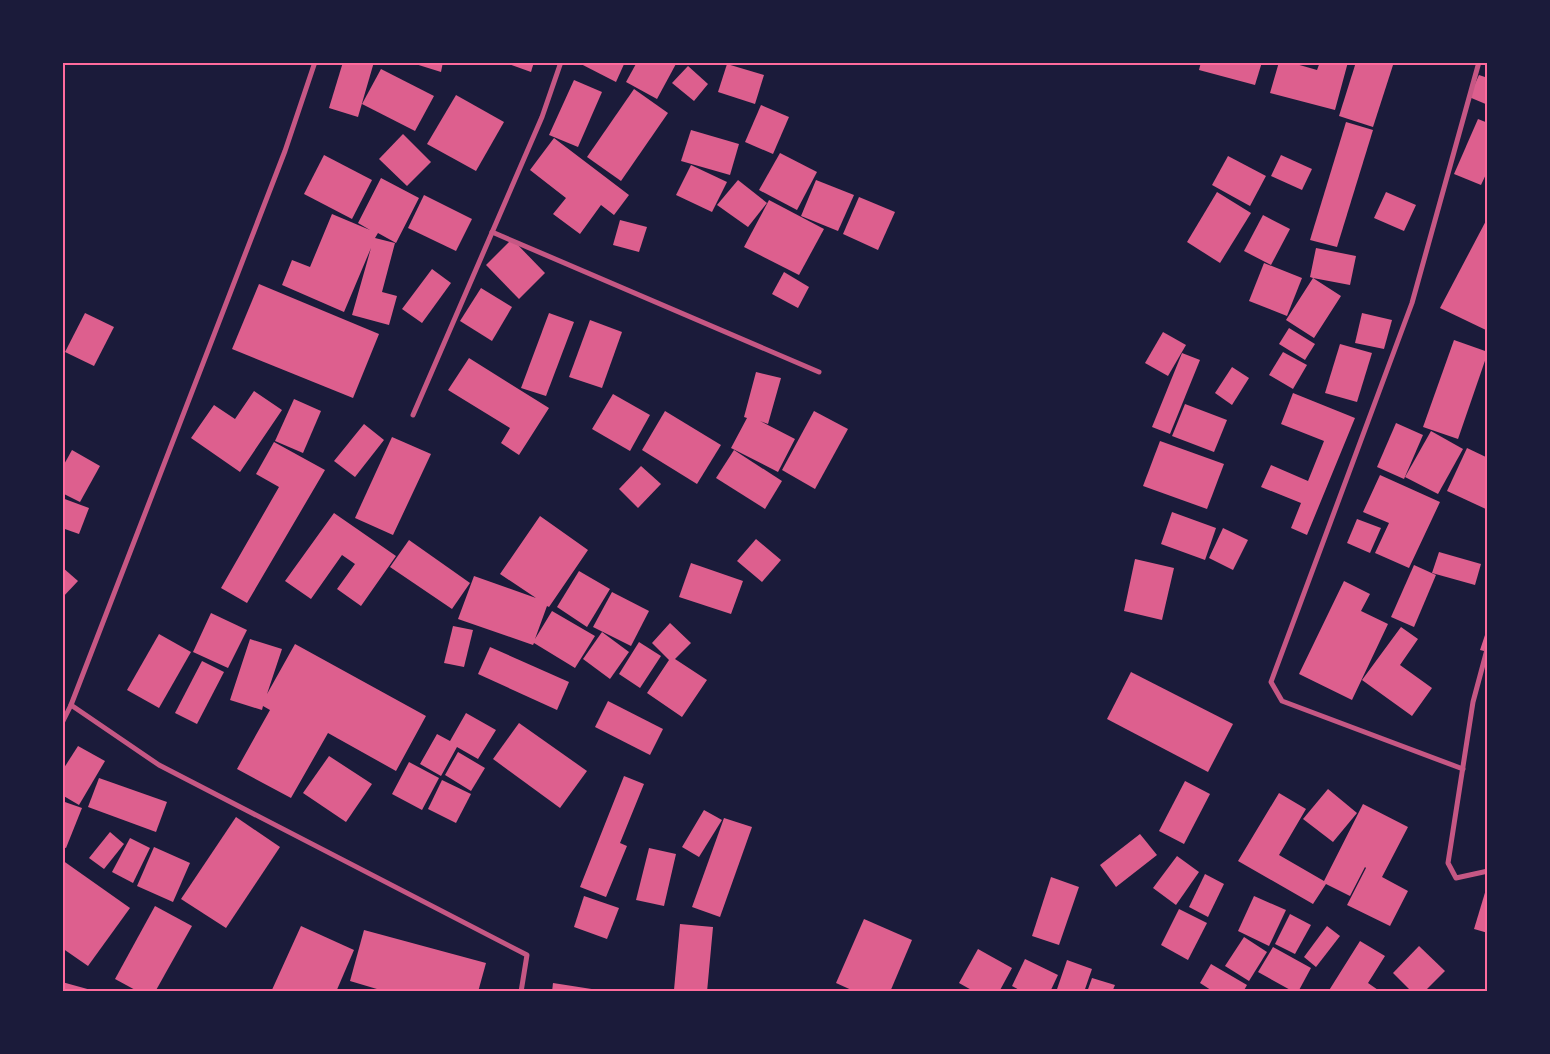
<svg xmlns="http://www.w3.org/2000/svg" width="1550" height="1054" font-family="'Fira Sans Condensed',sans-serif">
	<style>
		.building { fill: #dd5f8e }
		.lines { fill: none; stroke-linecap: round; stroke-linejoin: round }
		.minor { stroke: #c65784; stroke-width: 5 }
		.neatline { fill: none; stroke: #ff6b9d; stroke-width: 2 }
	</style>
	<rect width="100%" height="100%" fill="#1b1b3a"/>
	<!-- building -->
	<g class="building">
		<path d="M343,62H374L358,117L329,108Z"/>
		<path d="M409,62H443L441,72Z"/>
		<path d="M503,62H534L531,72Z"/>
		<path d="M577,62H625L616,82Z"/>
		<path d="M637,62H677L657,99L626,82Z"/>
		<path d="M1201,62H1262L1255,85L1199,70Z"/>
		<path d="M1279,62H1289L1317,70L1320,62H1348L1335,110L1270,93Z"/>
		<path d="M1356,62H1394L1373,127L1339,116Z"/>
		<path d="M727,64L764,75L755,104L718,92Z"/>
		<path d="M688,66L708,84L694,101L672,83Z"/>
		<path d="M381,69L434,96L415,131L362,104Z"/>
		<path d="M1479,75L1488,78V105L1469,97Z"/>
		<path d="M574,80L602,92L578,147L549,135Z"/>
		<path d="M634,89L668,113L621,181L587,157Z"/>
		<path d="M456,95L504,122L476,171L427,144Z"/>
		<path d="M761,105L789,117L773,154L745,142Z"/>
		<path d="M1478,119L1488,123V170L1481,185L1454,174Z"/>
		<path d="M1346,122L1373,130L1337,247L1310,240Z"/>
		<path d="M691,130L739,144L730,175L681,161Z"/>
		<path d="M403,134L431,162L407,186L379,159Z"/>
		<path d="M554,138L629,195L614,215L601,205L580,234L553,214L566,198L530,170Z"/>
		<path d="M780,153L817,172L797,210L759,190Z"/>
		<path d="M324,155L372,180L352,219L304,194Z"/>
		<path d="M1281,155L1312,169L1302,190L1271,176Z"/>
		<path d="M1228,156L1266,176L1250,206L1212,185Z"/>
		<path d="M691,165L727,182L712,212L676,195Z"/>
		<path d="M381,178L419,198L396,243L378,233L375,238L395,243L382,292L397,296L389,325L352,315L371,248L344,312L282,285L292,260L310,267L332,214L370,230L358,223Z"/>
		<path d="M738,180L767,203L748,227L717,205Z"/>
		<path d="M816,180L854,195L838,231L801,216Z"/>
		<path d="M1217,192L1251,213L1220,263L1187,242Z"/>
		<path d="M1386,192L1416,205L1404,231L1374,218Z"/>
		<path d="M424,195L472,219L456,251L408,228Z"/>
		<path d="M859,197L895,212L878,250L843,234Z"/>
		<path d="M769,200L824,229L799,275L744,247Z"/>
		<path d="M1263,215L1290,229L1271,265L1244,251Z"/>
		<path d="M1488,217V331L1440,308Z"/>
		<path d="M620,220L647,227L639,252L613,245Z"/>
		<path d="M512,239L545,273L519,299L486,265Z"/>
		<path d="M1316,248L1356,256L1350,285L1313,278L1341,296L1314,338L1286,320L1313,278L1310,277Z"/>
		<path d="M1264,263L1302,278L1287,316L1249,301Z"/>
		<path d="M432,269L451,283L422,323L402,309Z"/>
		<path d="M784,272L809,287L798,308L772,294Z"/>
		<path d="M259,284L379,334L353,398L232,349Z"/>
		<path d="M481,288L512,307L492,341L460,321Z"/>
		<path d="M85,313L114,327L94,366L65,352Z"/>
		<path d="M549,313L574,322L546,396L521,388Z"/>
		<path d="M1362,313L1392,320L1384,349L1355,343Z"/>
		<path d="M590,320L622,332L602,388L569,377Z"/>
		<path d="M1289,328L1315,344L1305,360L1279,344Z"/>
		<path d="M1163,332L1186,345L1168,376L1145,363Z"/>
		<path d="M1454,340L1488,352L1458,439L1423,427Z"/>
		<path d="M1340,344L1372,353L1357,402L1325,393Z"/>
		<path d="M1283,352L1307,365L1293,389L1269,375Z"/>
		<path d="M1182,353L1200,360L1170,434L1152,427Z"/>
		<path d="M469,358L549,408L519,455L501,443L510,428L448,390Z"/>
		<path d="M1232,367L1249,378L1232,405L1215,393Z"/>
		<path d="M756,372L781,378L768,424L760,421L795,439L778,472L731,448L747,418L744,417Z"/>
		<path d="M254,391L282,410L240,472L191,438L214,405L235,419Z"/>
		<path d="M1293,393L1355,418L1307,535L1291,528L1301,503L1261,487L1271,465L1308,481L1324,441L1281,424Z"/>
		<path d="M613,394L650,415L630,451L592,429Z"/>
		<path d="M294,399L321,411L303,453L275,441Z"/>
		<path d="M1185,404L1227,420L1214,452L1172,436Z"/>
		<path d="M665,411L721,445L697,484L642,450Z"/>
		<path d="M814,411L848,429L815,489L782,470Z"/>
		<path d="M1396,423L1423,435L1404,479L1377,467Z"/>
		<path d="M364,424L384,440L355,477L334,461Z"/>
		<path d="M1431,431L1463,449L1438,494L1405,477Z"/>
		<path d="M392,437L431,454L393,535L355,518Z"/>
		<path d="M1160,441L1224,464L1207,509L1143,486Z"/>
		<path d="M274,442L325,470L247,603L221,588L279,487L256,474Z"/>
		<path d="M1467,448L1488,458V510L1447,491Z"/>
		<path d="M72,450L100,466L80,502L62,493V468Z"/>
		<path d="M734,450L782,481L765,509L716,478Z"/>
		<path d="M641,466L661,484L638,508L619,489Z"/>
		<path d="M1380,475L1440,502L1409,568L1375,553L1389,523L1363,512Z"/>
		<path d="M62,498L89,508L79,534L62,528Z"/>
		<path d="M1172,512L1216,528L1205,560L1161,544Z"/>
		<path d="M334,513L396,556L361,606L337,589L355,564L342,555L311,599L285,581Z"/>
		<path d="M540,516L588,550L549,607L547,606L535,639L552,611L595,636L575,668L534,643L533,645L458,619L474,576L536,598L500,574Z"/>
		<path d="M1357,519L1381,528L1370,553L1347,543Z"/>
		<path d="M1223,528L1248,540L1233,570L1209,558Z"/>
		<path d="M756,539L781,560L762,582L737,561Z"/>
		<path d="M409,540L470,583L452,609L390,567Z"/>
		<path d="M1439,552L1481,564L1475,585L1432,573Z"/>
		<path d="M1135,559L1174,568L1162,620L1124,611Z"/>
		<path d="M691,563L743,581L731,614L679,597Z"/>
		<path d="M1414,565L1436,575L1414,627L1391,617Z"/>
		<path d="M62,567L78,581L62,598Z"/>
		<path d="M579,571L610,589L587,627L557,607Z"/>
		<path d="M1344,581L1370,594L1361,611L1388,624L1352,700L1299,674Z"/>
		<path d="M612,592L649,611L631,646L593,627Z"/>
		<path d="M211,613L247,630L228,668L193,652Z"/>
		<path d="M670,623L691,643L675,659L707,680L682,717L647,693L669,660L652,643Z"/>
		<path d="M453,626L473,630L464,667L444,663Z"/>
		<path d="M1488,626V652L1480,650Z"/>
		<path d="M1401,627L1418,639L1400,665L1432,688L1412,716L1362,680Z"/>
		<path d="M602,632L629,652L610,679L583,659Z"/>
		<path d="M159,634L191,652L159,708L127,690Z"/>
		<path d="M250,639L282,649L267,694L295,644L426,716L396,771L328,733L291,798L237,769L270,710L263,706L262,710L230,700Z"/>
		<path d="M639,642L661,656L640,688L619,674Z"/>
		<path d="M490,647L569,682L557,710L478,674Z"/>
		<path d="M202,661L224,672L197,724L175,713Z"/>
		<path d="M1131,672L1233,724L1208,772L1107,719Z"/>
		<path d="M608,701L663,729L650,755L595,727Z"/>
		<path d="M466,713L496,730L478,759L457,747L441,776L420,764L437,734L450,741Z"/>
		<path d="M519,723L587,771L560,808L493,759Z"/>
		<path d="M78,746L105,761L79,805L62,795V771Z"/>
		<path d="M458,752L485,768L471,791L445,775Z"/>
		<path d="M329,756L372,784L346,822L303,793Z"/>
		<path d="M409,762L439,778L422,810L392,794Z"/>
		<path d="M624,776L644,784L620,843L627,846L606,897L580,887Z"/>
		<path d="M99,778L167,802L156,832L88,807Z"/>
		<path d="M442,780L471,794L456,823L428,809Z"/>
		<path d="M1185,781L1210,794L1184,844L1159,831Z"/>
		<path d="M1328,789L1357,813L1333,842L1303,819Z"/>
		<path d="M1279,793L1306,809L1279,855L1324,881L1363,804L1408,827L1382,877L1408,891L1390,926L1347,905L1366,868L1365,867L1350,896L1326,884L1313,904L1238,861Z"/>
		<path d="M62,801L82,808L66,848L62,847Z"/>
		<path d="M704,810L722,820L699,857L682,847Z"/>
		<path d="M236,817L280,847L226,928L181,899Z"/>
		<path d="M724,818L752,827L720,917L692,907Z"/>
		<path d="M110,832L124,844L104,869L89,858Z"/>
		<path d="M1140,834L1157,855L1116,887L1100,865Z"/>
		<path d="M130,838L150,848L133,883L112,872Z"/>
		<path d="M154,847L190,863L173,902L137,886Z"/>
		<path d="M649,848L676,854L664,906L636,900Z"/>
		<path d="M1177,856L1199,872L1176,905L1153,888Z"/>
		<path d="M62,860L130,908L88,966L62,948Z"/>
		<path d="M1205,874L1224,884L1208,917L1189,907Z"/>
		<path d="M1051,877L1079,887L1059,945L1032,936Z"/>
		<path d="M1487,886H1488V933L1474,929Z"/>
		<path d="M584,896L619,908L607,939L574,927Z"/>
		<path d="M1254,896L1286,910L1269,946L1238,931Z"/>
		<path d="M155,906L192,926L155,992H139L115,979Z"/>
		<path d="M1179,909L1207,923L1188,960L1161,945Z"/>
		<path d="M1290,914L1311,925L1295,954L1275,944Z"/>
		<path d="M864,919L912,940L890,992H856L836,983Z"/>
		<path d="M680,924L713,927L707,992L674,990Z"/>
		<path d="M301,926L354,950L336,992H271Z"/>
		<path d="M1327,926L1340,936L1316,967L1304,957Z"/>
		<path d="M364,930L486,963L478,992H387L350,981Z"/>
		<path d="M1244,937L1267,952L1249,981L1225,966Z"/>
		<path d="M1360,941L1385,956L1368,983L1381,992H1328Z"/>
		<path d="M1419,946L1445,971L1424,992H1412L1393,973Z"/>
		<path d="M1273,947L1311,968L1298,992H1294L1258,972Z"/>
		<path d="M978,949L1012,968L999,992H975L959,983Z"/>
		<path d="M1025,959L1058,975L1050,992H1023L1012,986Z"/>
		<path d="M1067,960L1092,969L1084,992H1056Z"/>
		<path d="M1211,964L1247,985L1243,992H1214L1200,983Z"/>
		<path d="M1092,978L1115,985L1112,992H1087Z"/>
		<path d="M62,982L91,990V992H62Z"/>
		<path d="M553,983L598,990L597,992H552Z"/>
	</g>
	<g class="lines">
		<!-- minor -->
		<g class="minor">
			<path d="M492,232L819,372"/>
			<path d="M413,415L542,117L561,62"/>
			<path d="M1488,646L1473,702L1448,863L1456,878L1488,871"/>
			<path d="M71,705L159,765L527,955L521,992"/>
			<path d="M62,723L71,705L285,151L315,62"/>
			<path d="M1463,769L1282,701L1271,682L1412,303L1479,62"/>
		</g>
	</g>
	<!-- border -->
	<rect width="1550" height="1054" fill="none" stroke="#1b1b3a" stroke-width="128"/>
	<rect x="64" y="64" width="1422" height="926" class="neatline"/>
</svg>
